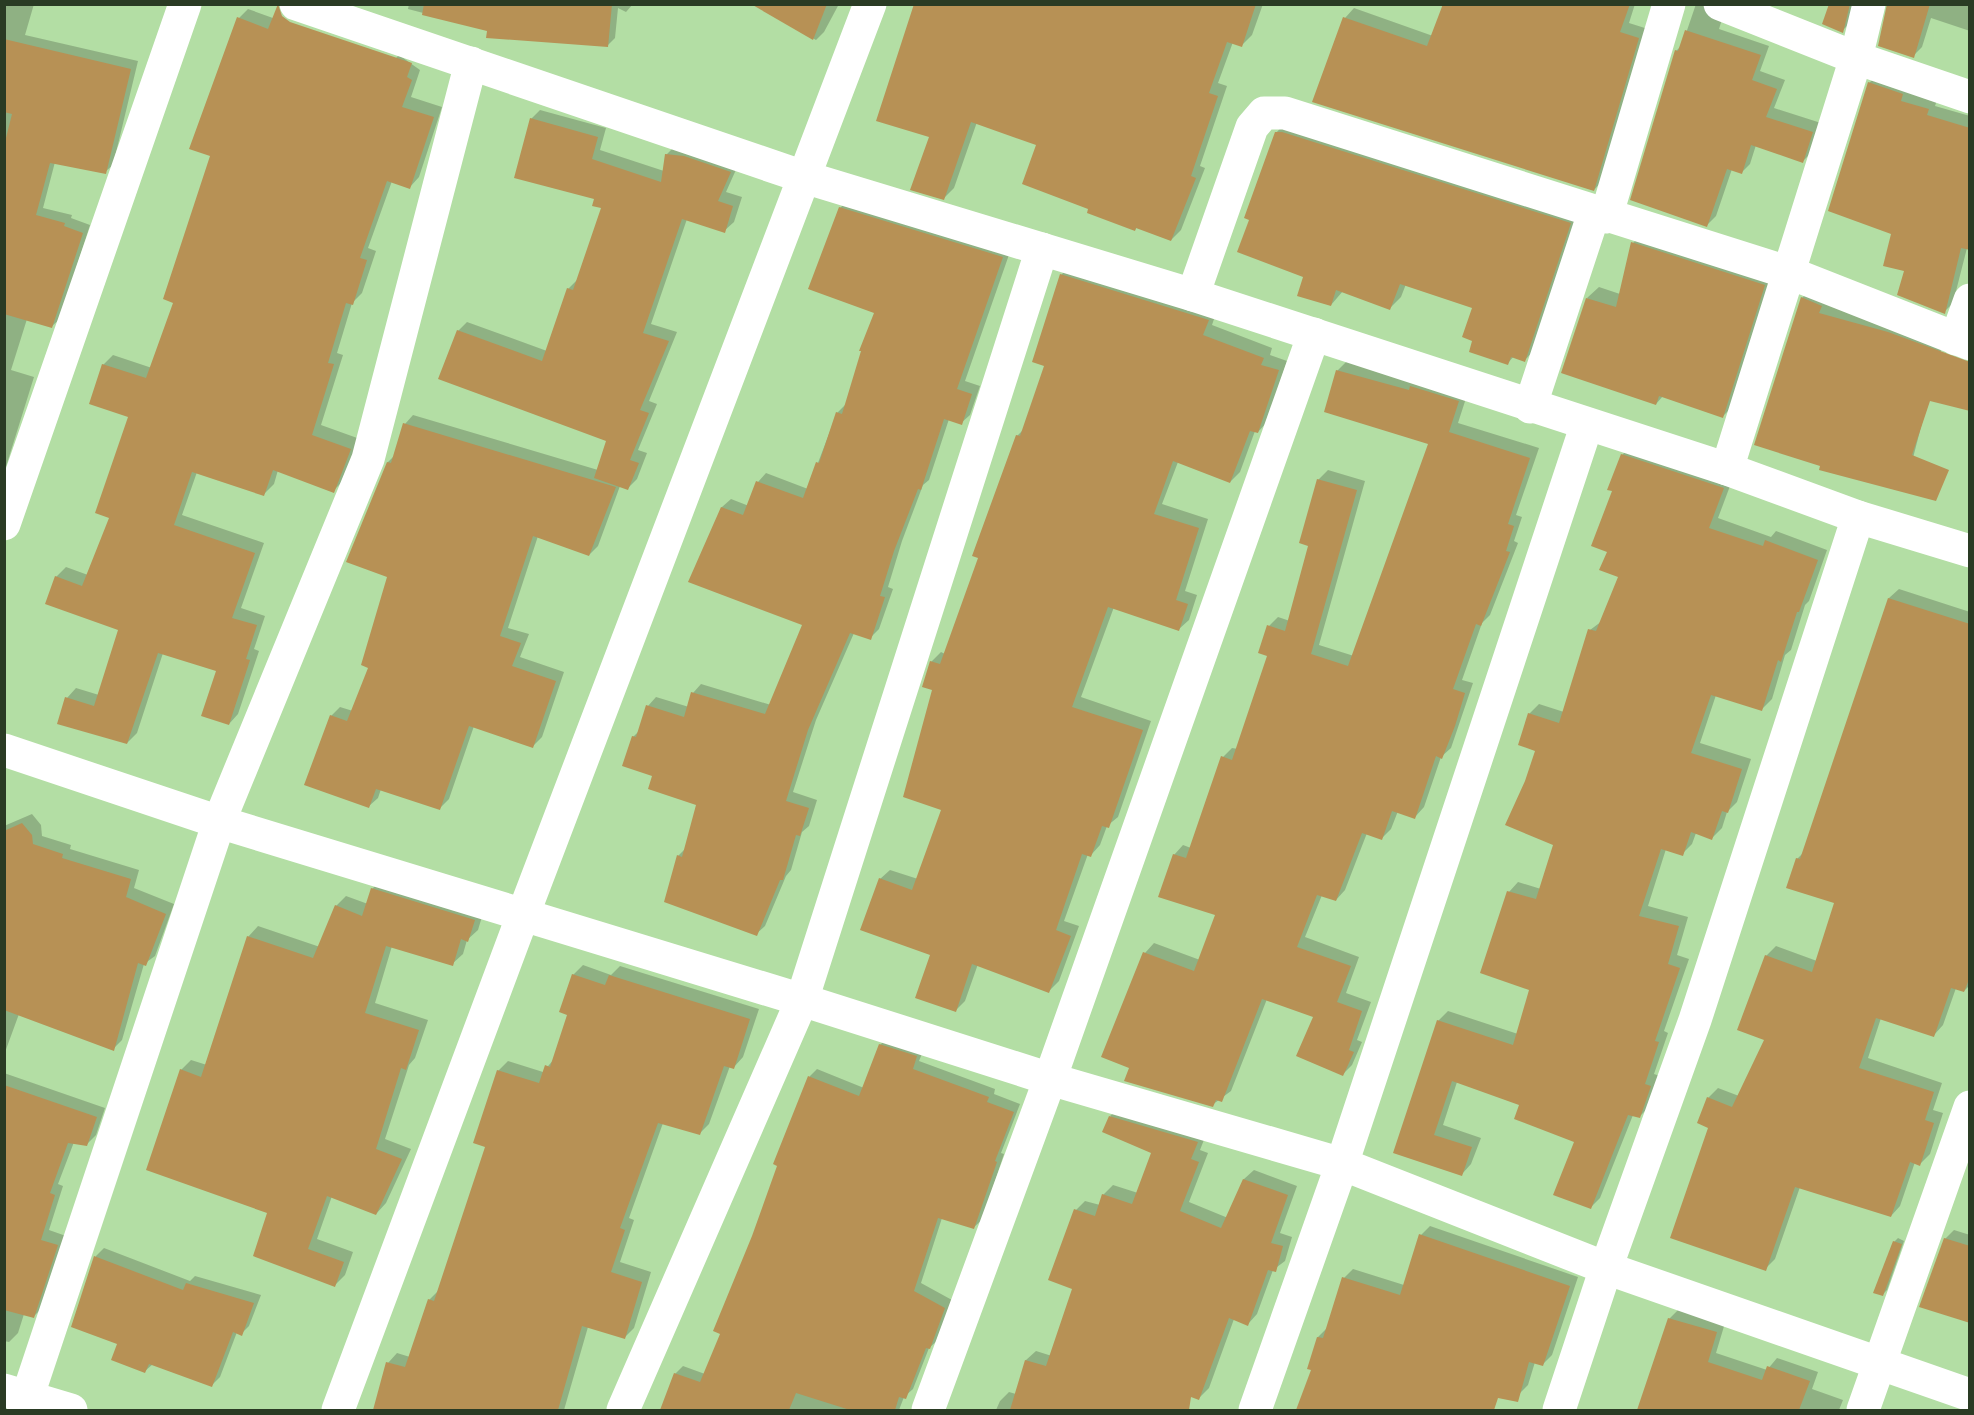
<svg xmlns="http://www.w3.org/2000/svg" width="1974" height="1415" font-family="Arial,sans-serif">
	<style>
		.shadow { fill: #0003 }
		.building { fill: #b79155 }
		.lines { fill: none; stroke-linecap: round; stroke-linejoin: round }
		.street { stroke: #fff; stroke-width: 33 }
		.secondary { stroke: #fff; stroke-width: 33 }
	</style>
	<rect width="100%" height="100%" fill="#b3dea4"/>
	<!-- shadow -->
	<g class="shadow">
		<path d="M4,4H34L25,35L138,61L113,165L105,172L55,162L43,208L72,215L71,218L90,225L60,319L52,326L27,319L11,370L34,377L4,473Z"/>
		<path d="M409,4H633L626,12L618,8L615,38L607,46L488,30L408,9Z"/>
		<path d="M754,4H839L824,32L816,40Z"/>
		<path d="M916,4H1263L1252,35L1242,45L1233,42L1218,83L1227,86L1200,166L1205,168L1181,230L1171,240L1137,227L1135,230L1090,208L1038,144L977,122L954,188L944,198L931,137Z"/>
		<path d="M1445,4H1635L1629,23L1648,29L1603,180L1594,190L1314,101L1345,18L1354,8L1433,36Z"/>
		<path d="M1696,4H1713L1724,13L1719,29L1769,46L1760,71L1785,80L1774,108L1821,123L1812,152L1803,161L1756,145L1750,164L1741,173L1732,169L1716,216L1707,225L1676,51L1682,45Z"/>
		<path d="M1830,4H1857L1851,22L1842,31Z"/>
		<path d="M1889,4H1970V31L1931,18L1922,47L1913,56Z"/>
		<path d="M248,9L393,61L399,55L420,70L411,97L442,107L419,177L410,187L392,181L368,248L376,251L362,293L352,303L337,353L343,355L321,425L360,439L343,481L333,491L278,470L274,484L264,494L197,472L182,515L264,543L241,608L265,616L254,649L259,651L238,714L229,724L218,670L163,653L137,733L127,743L67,698L76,688L99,695L120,629L56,577L66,567L88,575L111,517L130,417L103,365L113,355L152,368L175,302L212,155L239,18Z"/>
		<path d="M1879,74L1937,100L1935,106L1970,116V248H1967L1953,303L1944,312L1906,270L1893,233L1869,83Z"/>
		<path d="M540,110L606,128L600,150L664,171L666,155L676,145L739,163L726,192L742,197L734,222L724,231L687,219L651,324L677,332L649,401L657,404L638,450L647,453L637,479L627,489L620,486L598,546L589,555L538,536L508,628L529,634L520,657L564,672L542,737L533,746L474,726L449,799L440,808L381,789L378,798L369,806L331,716L340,707L353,711L369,667L389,577L388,462L395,455L405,424L413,415L598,470L608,440L458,331L467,322L547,351L568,289L578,279L603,207L531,119Z"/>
		<path d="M1287,121L1581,212L1536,348L1525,360L1514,356L1508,363L1474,340V307L1406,284L1401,297L1390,308L1343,291L1331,305L1251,219L1276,133Z"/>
		<path d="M849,199L1011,249L965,381L980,386L970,415L961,423L949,419L929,480L923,485L902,541L888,587L893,589L879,629L870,638L854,633L816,720L793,792L817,800L809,826L802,832L791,870L786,876L765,926L756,934L678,856L686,848L698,804L654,775L633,737L640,730L648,706L656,697L689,707L693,693L701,684L771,705L804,624L690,581L722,507L731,499L749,506L758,482L766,473L808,489L837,413L846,404L876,312L840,208Z"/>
		<path d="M1644,232L1776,273L1735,404L1723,416L1663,396L1656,404L1587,298L1599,287L1620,294L1633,243Z"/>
		<path d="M1071,265L1217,310L1212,325L1272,348L1270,355L1287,361L1267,422L1258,432L1255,431L1240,472L1230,482L1178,462L1162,504L1208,519L1185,591L1197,595L1189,620L1179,629L1114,607L1081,697L1151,721L1118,817L1107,826L1100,845L1091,855L1088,854L1064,921L1079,926L1059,981L1049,991L978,964L965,1001L956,1010L932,954L880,879L890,870L918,879L943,809L931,662L941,652L945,654L980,557L1017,436L1024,429L1046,365L1061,275Z"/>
		<path d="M1810,290L1943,342L1907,481L1802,298Z"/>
		<path d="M1347,361L1468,392L1458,423L1539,448L1516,515L1522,517L1514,541L1518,543L1490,615L1482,623L1462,680L1473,683L1451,748L1441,757L1424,807L1415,817L1398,811L1391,829L1382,838L1367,833L1345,890L1336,900L1322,895L1305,937L1359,957L1346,993L1371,1002L1357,1040L1362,1042L1352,1065L1343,1074L1315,1016L1267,999L1231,1091L1212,1105L1131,1067L1145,953L1154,943L1200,960L1216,914L1174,855L1183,845L1191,848L1223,757L1232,748L1238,749L1269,655V626L1278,617L1290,621L1310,545L1318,480L1328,470L1365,481L1319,645L1354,656L1430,443L1337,371Z"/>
		<path d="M1632,445L1733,478L1718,518L1771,537L1776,531L1827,550L1809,601L1805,605L1791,650L1785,655L1772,699L1762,709L1716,695L1700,743L1751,759L1737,802L1727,812L1722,828L1712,838L1696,833L1692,844L1682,854L1666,849L1648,906L1688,917L1677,955L1689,959L1664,1031L1668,1033L1654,1074L1660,1076L1649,1107L1639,1117L1633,1115L1600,1198L1590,1208L1576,1141L1521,1104L1457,1082L1443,1125L1481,1138L1471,1164L1462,1174L1395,1152L1438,1021L1448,1011L1518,1034L1531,989L1509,892L1518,882L1541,889L1555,844L1527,782L1537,750L1529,714L1539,704L1564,712L1590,630L1602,621L1620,576L1609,551L1614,491L1622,455Z"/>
		<path d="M1899,589L1970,612V985L1964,991L1956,988L1943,1025L1934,1035L1881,1018L1868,1058L1942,1083L1933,1110L1943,1113L1930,1154L1920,1164L1915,1162L1900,1206L1891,1216L1800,1187L1775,1259L1765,1269L1710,1127L1708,1098L1718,1088L1739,1096L1766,1039V956L1776,946L1817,961L1836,902L1797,859L1804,852L1889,598Z"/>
		<path d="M32,814L41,825L42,836L71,845L70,849L139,870L134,888L174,904L155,956L144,964L122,1040L113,1049L19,1014L4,1055V826Z"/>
		<path d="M382,879L484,910L478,930L467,940L463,954L452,964L392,946L375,1003L428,1020L415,1058L409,1065L385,1139L411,1149L386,1203L376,1214L332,1196L317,1239L353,1252L345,1275L335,1285L269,1212L181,1070L191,1060L207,1065L248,937L258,926L320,947L336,906L346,896L368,904L372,889Z"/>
		<path d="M583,965L611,975L620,966L759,1009L743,1057L734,1067L730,1066L709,1124L700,1133L663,1123L629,1218L634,1220L620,1262L651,1272L634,1328L625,1337L588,1327L564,1410H374L388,1363L397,1353L410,1357L429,1300L440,1289L487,1146L498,1071L508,1061L543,1072L555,1058L569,1014L573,975Z"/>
		<path d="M888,1037L924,1049L919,1061L995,1089L994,1094L1020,1104L1001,1153L1004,1154L982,1220L974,1227L942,1218L921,1283L952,1300L938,1340L929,1348L913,1389L904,1397L899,1410H682L664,1403L675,1374L683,1366L705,1374L722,1333L779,1165L775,1163L810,1076L817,1069L864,1088L880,1045Z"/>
		<path d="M4,1073L105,1108L96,1135L87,1144L74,1142L58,1184L63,1186L49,1230L66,1236L42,1308L33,1317L24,1314L18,1333L9,1342L4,1341Z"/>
		<path d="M1120,1107L1207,1132L1200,1150L1208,1153L1189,1202L1228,1218L1244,1179L1254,1170L1297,1186L1280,1233L1292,1237L1285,1261L1273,1270L1257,1314L1248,1324L1234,1319L1209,1388L1199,1398L1186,1394L1179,1410H996L1000,1401L1009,1392L1016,1394L1026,1360L1036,1351L1052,1356L1074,1288L1076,1210L1085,1201L1100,1205L1103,1195L1113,1185L1138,1193L1153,1152L1110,1116Z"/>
		<path d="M1430,1226L1578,1277L1552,1355L1543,1364L1535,1362L1528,1385L1519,1394L1463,1377L1452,1410H1454H1297L1313,1369L1318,1337L1327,1328L1344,1278L1353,1269L1404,1285L1421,1235Z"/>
		<path d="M1954,1230L1970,1235V1321L1945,1239Z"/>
		<path d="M1898,1238L1904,1241L1887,1290L1883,1294L1894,1242Z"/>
		<path d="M104,1248L190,1281L195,1276L261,1295L249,1326L241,1334L237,1332L220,1377L212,1385L153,1364L145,1371L119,1343L72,1326L96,1256Z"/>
		<path d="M1678,1310L1725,1323L1716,1353L1767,1370L1777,1358L1818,1372L1812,1389L1843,1400L1839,1410H1638L1669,1319Z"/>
	</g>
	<!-- building -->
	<g class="building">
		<path d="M278,4L282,16L290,22L412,63L407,77L412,80L402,107L434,117L410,189L387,181L360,258L367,260L353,305L346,303L328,363L334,364L312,435L351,449L334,493L273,470L264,496L192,472L174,525L255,553L232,618L257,625L246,659L250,660L229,725L201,716L216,671L158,653L127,744L57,724L65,697L94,706L118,630L45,604L55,576L82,586L109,518L95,513L128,417L89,404L102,364L146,378L173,303L163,299L210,156L189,149L237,17L268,29Z"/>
		<path d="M424,4H612L608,47L486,38L487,31L422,15Z"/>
		<path d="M751,4H827L813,40Z"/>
		<path d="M914,4H1256L1242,47L1227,42L1209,93L1218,96L1191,176L1196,178L1171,241L1136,228L1135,231L1087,213L1088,209L1022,184L1036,145L971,122L944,200L910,190L929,137L876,121Z"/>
		<path d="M1443,4H1630L1620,32L1639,38L1594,191L1312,102L1343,17L1427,46Z"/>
		<path d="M1829,4H1850L1843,33L1822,24Z"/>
		<path d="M1887,4H1930L1914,58L1878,46Z"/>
		<path d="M1685,30L1761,55L1752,80L1777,89L1766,117L1813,132L1803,163L1751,145L1742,174L1727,169L1707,227L1630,200L1675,50L1678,51Z"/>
		<path d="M4,39L131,69L106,174L50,163L36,215L65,223L64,226L83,233L52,328L4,314V146L12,114L4,112Z"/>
		<path d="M1868,82L1903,94L1901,101L1929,109L1927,115L1970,128V250L1961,248L1945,314L1897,295L1904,271L1883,266L1891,234L1828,211Z"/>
		<path d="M530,118L598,137L592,159L661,182L665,154L684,156L731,172L718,201L733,206L725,233L682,219L643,333L669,341L640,410L649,413L630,460L639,463L628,490L594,478L606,441L438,379L457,330L542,361L567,288L573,290L601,208L592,206L594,199L514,178Z"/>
		<path d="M1275,132H1282L1571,223L1525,362L1511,357L1508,365L1469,352L1472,341L1462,337L1472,308L1400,284L1390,310L1336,290L1331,306L1297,296L1303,277L1237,252L1249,220L1244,218Z"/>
		<path d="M839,207L1003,257L957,389L972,394L962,425L944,419L921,490L918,489L894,551L880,596L885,597L871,640L850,633L808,730L786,801L809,808L800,836L796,835L783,880H780L757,936L664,902L677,855L682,857L696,805L648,789L652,776L622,766L632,736L636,737L646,705L684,717L691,692L765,714L802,625L688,582L721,507L743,515L756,481L803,498L816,462L819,463L836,412L842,414L861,351H859L874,313L808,289Z"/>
		<path d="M1631,242L1765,285L1723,418L1659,396L1656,405L1561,373L1586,298L1616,307Z"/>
		<path d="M1060,274L1209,320L1203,335L1264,358L1261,365L1279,370L1258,433L1250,431L1230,483L1173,461L1154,514L1199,528L1176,600L1188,604L1179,631L1108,607L1072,707L1143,730L1109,828L1102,826L1091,857L1082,854L1056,930L1071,936L1049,993L972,964L956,1012L915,998L930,955L860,930L879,878L912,890L941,810L903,797L932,690L922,687L930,661L940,664L978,558L972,556L1016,435L1020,436L1044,366L1032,362Z"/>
		<path d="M1801,297L1822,306L1819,313L1888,332L1970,362V411L1930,401L1912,455L1949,470L1936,501L1819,470L1820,466L1754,445Z"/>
		<path d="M1336,370L1409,390L1410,386L1459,401L1449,432L1530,458L1508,524L1514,526L1506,551L1510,552L1481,626L1476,624L1453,689L1465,693L1455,726L1442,759L1436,756L1415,819L1392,811L1382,840L1362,833L1336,901L1317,895L1297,947L1351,966L1337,1002L1362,1011L1349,1050L1354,1052L1343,1076L1296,1056L1313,1017L1262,999L1222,1102L1216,1100L1213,1107L1124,1081L1129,1068L1101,1057L1143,952L1194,971L1215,915L1158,897L1173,854L1186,858L1221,756L1232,760L1267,656L1258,653L1267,625L1285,631L1308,546L1299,543L1317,479L1357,490L1311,654L1348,666L1428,444L1324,412Z"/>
		<path d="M403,423L616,487L589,556L533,536L500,636L521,643L512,666L556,681L533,748L469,726L440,810L376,789L369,808L304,785L330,715L347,721L368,668L361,665L387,577L346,562L387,462L391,463Z"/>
		<path d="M1621,454L1724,488L1709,528L1763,546L1765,540L1818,560L1799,612H1797L1781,662L1778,660L1762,711L1711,695L1691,753L1742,769L1728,813L1722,811L1712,840L1691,832L1683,856L1661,849L1639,916L1679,926L1668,964L1680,968L1655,1041L1659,1042L1645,1084L1651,1086L1640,1118L1628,1115L1591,1209L1553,1195L1574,1142L1514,1119L1519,1105L1452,1081L1434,1135L1472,1147L1462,1176L1393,1153L1437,1020L1513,1045L1529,990L1480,973L1507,891L1536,899L1553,845L1505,825L1525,781L1535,751L1518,745L1528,713L1559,723L1588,629L1596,631L1618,577L1599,570L1607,552L1591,546L1612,491L1607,490Z"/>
		<path d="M1888,598L1970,624V977L1964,992L1951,988L1934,1037L1876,1018L1859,1068L1934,1092L1925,1120L1934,1123L1920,1166L1910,1162L1891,1217L1795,1187L1766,1271L1670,1238L1708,1128L1697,1123L1707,1097L1732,1107L1764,1040L1737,1030L1765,955L1812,972L1834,903L1786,888L1796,858L1800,859Z"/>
		<path d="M22,823L32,835L33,844L63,854L62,858L131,879L126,897L166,914L146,966L138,963L114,1051L4,1010V831Z"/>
		<path d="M371,888L475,920L468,942L461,939L453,966L386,946L365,1013L419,1030L406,1070L401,1068L376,1149L402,1159L376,1215L327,1196L308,1249L344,1262L335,1287L253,1256L267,1213L146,1170L180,1069L201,1077L247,936L313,958L335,905L362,916Z"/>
		<path d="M572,974L605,985L609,975L750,1019L734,1069L724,1066L700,1135L658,1123L620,1228L625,1230L611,1272L642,1282L625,1339L582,1326L558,1410H373L386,1362L405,1367L428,1299L434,1301L485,1147L473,1143L497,1070L539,1083L545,1065L550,1067L567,1015L559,1012Z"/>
		<path d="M879,1044L917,1056L913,1069L989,1097L987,1102L1014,1112L995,1161L997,1162L974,1229L938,1218L914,1291L945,1308L930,1349L926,1348L906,1399L899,1397L895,1410H850L796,1393L789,1410H660L674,1373L700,1382L720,1334L713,1331L752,1236L777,1166L773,1164L808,1076L859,1096Z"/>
		<path d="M4,1085L97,1117L87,1146L68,1143L50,1193L55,1195L41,1240L58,1245L34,1318L4,1310Z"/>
		<path d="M1109,1116L1198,1142L1191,1159L1199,1162L1180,1211L1221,1228L1243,1179L1288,1195L1271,1243L1283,1246L1276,1272L1268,1270L1248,1326L1229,1318L1199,1400L1191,1397L1189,1410H1010L1025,1360L1046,1366L1072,1289L1048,1280L1074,1209L1095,1216L1102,1194L1132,1204L1151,1153L1102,1132Z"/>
		<path d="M1419,1234L1570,1286L1543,1366L1529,1362L1518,1402L1498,1398L1494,1410H1296L1311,1370L1307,1369L1317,1337L1323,1338L1342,1277L1400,1295Z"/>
		<path d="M1944,1238L1970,1246V1323L1919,1307Z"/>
		<path d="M1893,1241L1902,1244L1883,1296L1873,1293Z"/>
		<path d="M94,1256L183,1290L186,1283L254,1303L242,1336L233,1332L212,1387L149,1364L145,1373L111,1360L117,1344L71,1327Z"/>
		<path d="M1668,1318L1717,1332L1708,1362L1762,1380L1767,1366L1810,1381L1799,1410H1637Z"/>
	</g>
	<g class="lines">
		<!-- street -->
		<g class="street">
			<path d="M1720,4L1856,58L1970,97"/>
			<path d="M1606,217L1669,4"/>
			<path d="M1193,295L1252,127L1264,113H1285L1790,273L1970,344"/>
			<path d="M1956,339L1970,300"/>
			<path d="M1530,407L1594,213"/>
			<path d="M1727,469L1856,58L1869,4"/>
			<path d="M4,524L185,4"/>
			<path d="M4,750L219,822L802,1000L1050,1079L1342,1164L1606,1268L1970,1395"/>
			<path d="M4,1390L71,1410"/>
			<path d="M23,1410L219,822L368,459L471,63"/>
			<path d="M623,1410L802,1000L1042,249"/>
			<path d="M928,1410L1050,1079L1314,334"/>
			<path d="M1255,1410L1342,1164L1587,424"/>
			<path d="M1559,1410L1606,1268L1695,1020L1858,517"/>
			<path d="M1863,1410L1970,1107"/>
		</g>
		<!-- secondary -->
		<g class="secondary">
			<path d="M296,4L804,177L1193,295L1727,469L1858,517L1970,551"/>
			<path d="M338,1410L523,915L870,4"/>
		</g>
	</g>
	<!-- border -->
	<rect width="1974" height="1415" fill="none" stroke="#2a3b24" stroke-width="12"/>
</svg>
